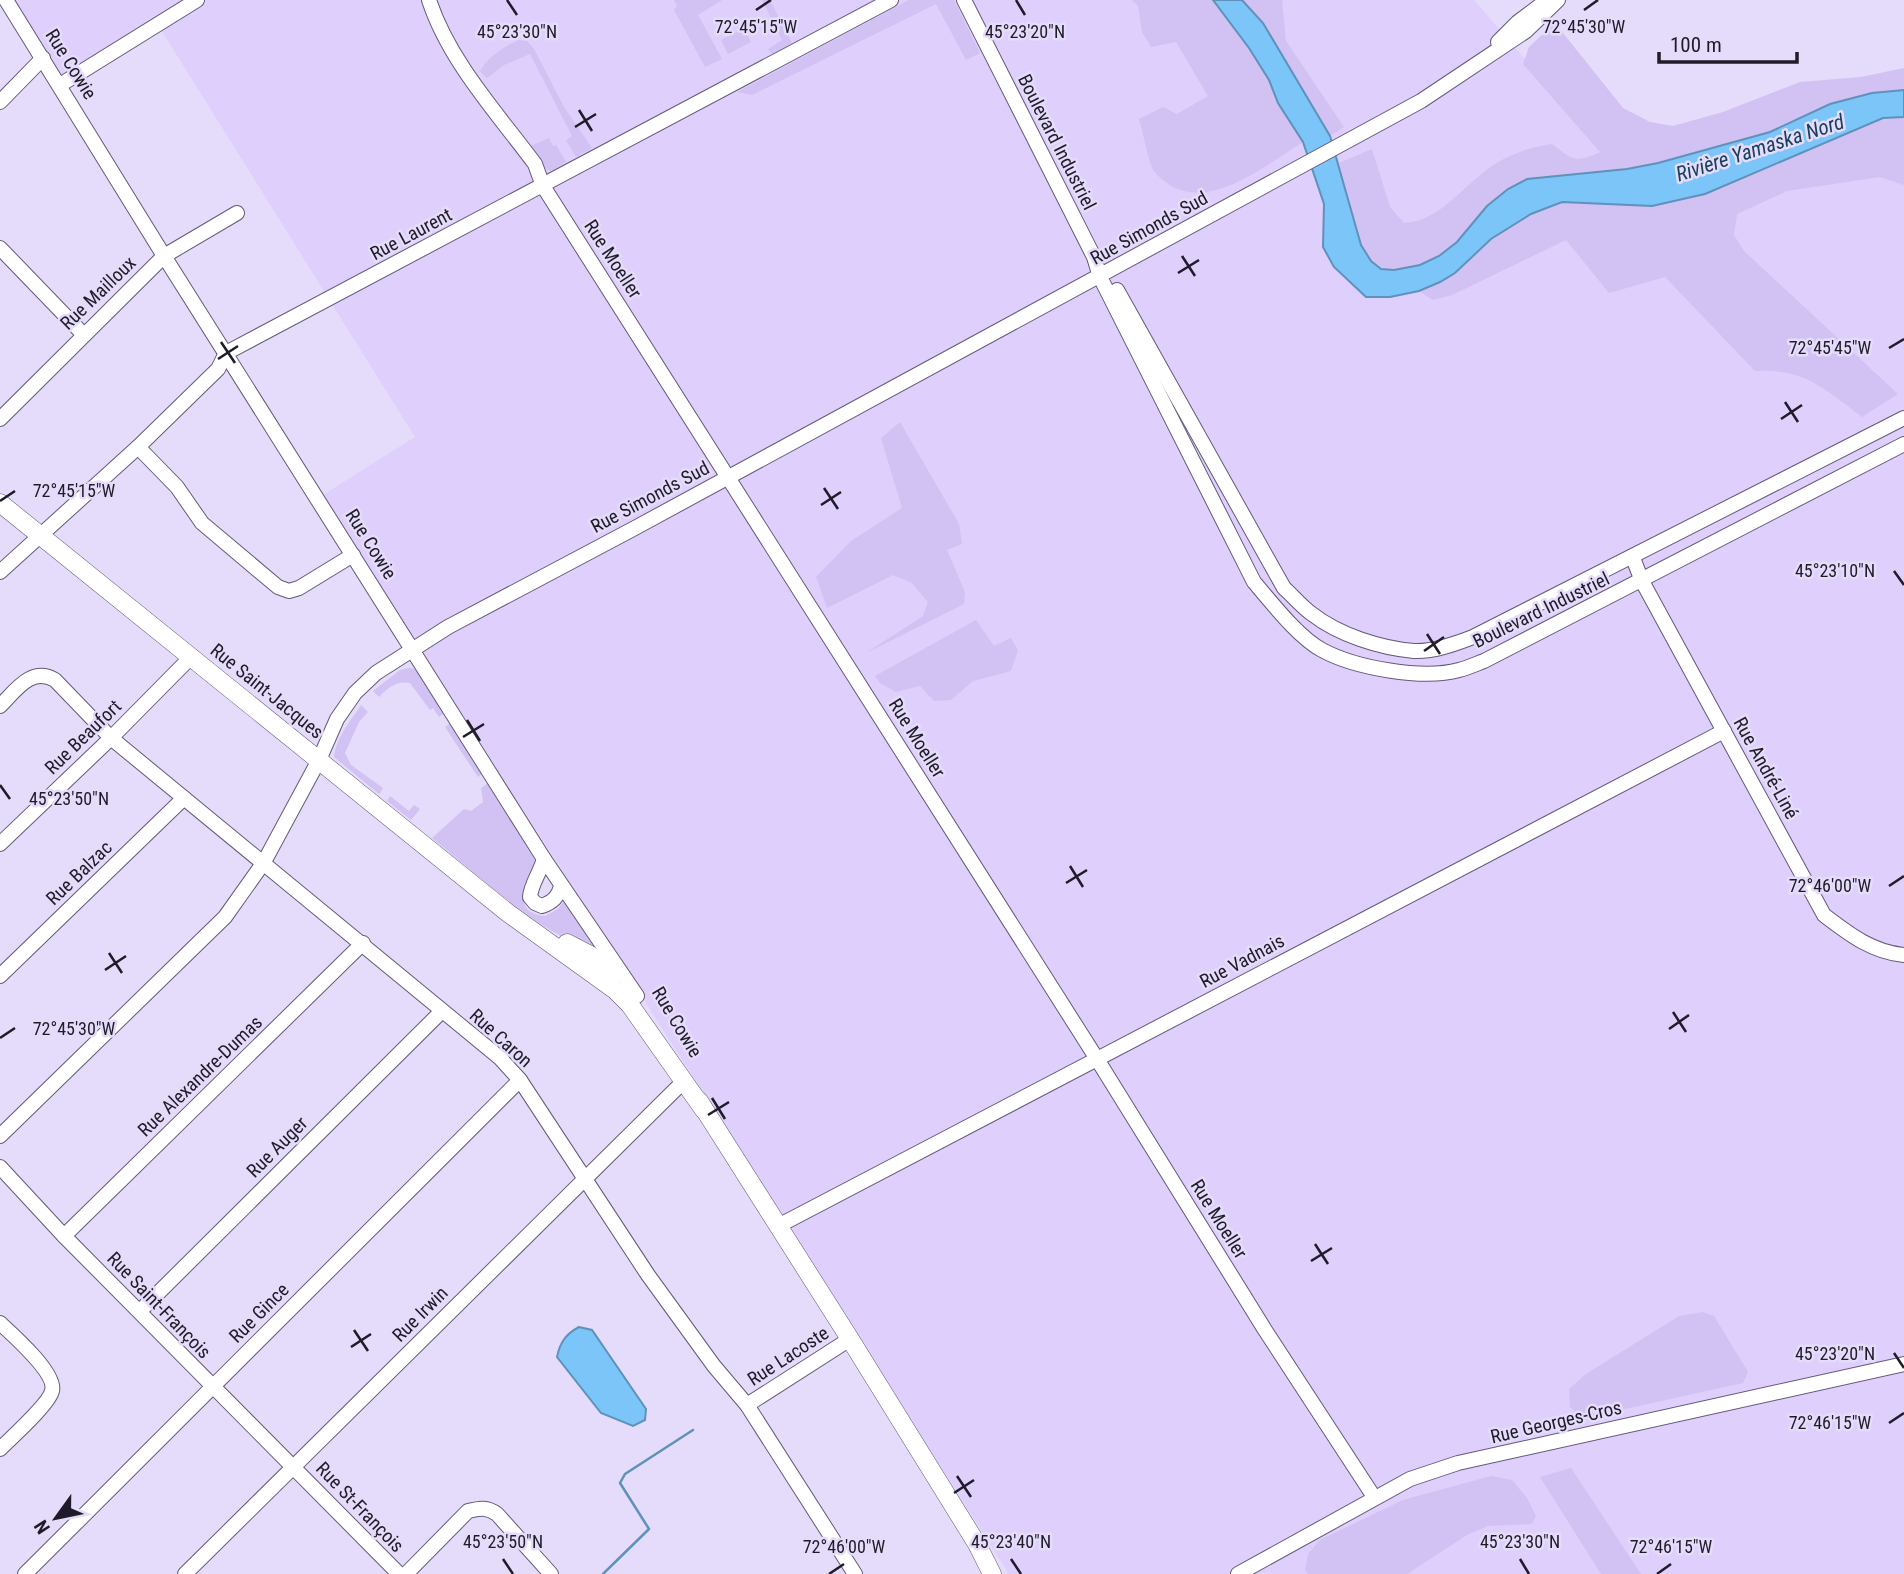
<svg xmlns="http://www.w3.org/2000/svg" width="1904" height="1574" font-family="'Roboto Condensed',sans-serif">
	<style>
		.built { fill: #decffc }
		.green { fill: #d2c1f3 }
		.water { fill: #7bc5f9; stroke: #5f92ba; stroke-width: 2 }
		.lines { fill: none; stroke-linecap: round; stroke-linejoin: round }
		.stream { stroke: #5f92ba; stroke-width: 2.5 }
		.minor-casing { stroke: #645979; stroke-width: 16 }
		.major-casing { stroke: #645979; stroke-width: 19 }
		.minor { stroke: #fff; stroke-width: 14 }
		.major { stroke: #fff; stroke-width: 18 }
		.ticks { fill: none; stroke: #1f1b28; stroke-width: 2.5 }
		.labels { text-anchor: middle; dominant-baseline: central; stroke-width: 5; stroke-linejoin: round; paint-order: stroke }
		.street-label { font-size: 19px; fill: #1f1b28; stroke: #e5dbfa }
		.water-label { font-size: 21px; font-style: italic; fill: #17405a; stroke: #e5dbfa }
		.ticks-label { font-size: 18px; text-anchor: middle; fill: #1f1b28; stroke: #e5dbfa; stroke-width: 5; stroke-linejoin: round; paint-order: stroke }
	</style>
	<rect width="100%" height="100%" fill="#e5dbfa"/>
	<!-- built -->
	<path class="built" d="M6,0H1474L1652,206L1904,117V1574H1009L323,495L415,437L158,25L60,85Z"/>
	<!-- green -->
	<g class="green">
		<path d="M674,0H722L698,15L722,59L705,67L674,10L677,6Z"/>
		<path d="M762,0H770L792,43L772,54L768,49L782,40Z"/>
		<path d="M909,0H954L980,53L966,60L936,4L752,95L737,92Z"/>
		<path d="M1132,0H1213L1249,48L1269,80L1278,103L1303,142C1261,168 1197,223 1154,171C1148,162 1143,131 1139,119L1163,107L1177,114L1208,96L1176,42L1151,47L1142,32L1138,6Z"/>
		<path d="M1242,0H1282L1286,41L1344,127L1330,136L1263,23Z"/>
		<path d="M737,17L751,42L728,54L721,40L739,31L733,19Z"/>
		<path d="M1555,23L1623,108L1650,122L1673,126L1723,112L1800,82L1861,77L1904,68V90L1872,93L1830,104L1770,132L1658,163L1627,169L1527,179L1470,225L1457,242L1439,256L1420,265L1394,270L1381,269L1371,261L1361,245L1339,163L1372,149L1390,207L1404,223C1440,222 1466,182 1495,164C1512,154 1533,146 1552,144C1573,160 1575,164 1600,152L1523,64L1529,47Z"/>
		<path d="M518,40L527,41L534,49L564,107L592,148L576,157L566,140L572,136L530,54L504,65L487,78L480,71C489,56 503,48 518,40Z"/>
		<path d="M1904,117V185L1880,177L1787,191L1737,214L1734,235L1744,251L1898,394L1862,417C1825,389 1804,368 1755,371L1665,277L1609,293L1566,240L1452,295L1433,300L1419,291L1455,273L1491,239L1531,214L1562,202L1652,206L1705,194L1883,118Z"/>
		<path d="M549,138L553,146L556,145L566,162L552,171L542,168L528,147Z"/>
		<path d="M900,422L959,524L962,544L947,550L965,592L964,604L866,653L923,616L928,602L912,583L893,575L827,608L816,577L851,541L902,508L881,438Z"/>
		<path d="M976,620L994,646L1011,638L1018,650L1011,671L973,681L951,700L934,701L920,686L896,692L880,683L875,676Z"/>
		<path d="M409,668L415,669L419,673L444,713L439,717L433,708L430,710L410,683C396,681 389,687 379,697L373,691L400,670Z"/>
		<path d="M361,705L368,712L359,722L345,753L351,765L383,788L379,794L334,757C336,738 351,720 361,705Z"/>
		<path d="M450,724L482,774L478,777L445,727Z"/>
		<path d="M488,783L537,864C527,883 510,913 545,916L558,909L564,901H567L597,949L595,951C538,933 478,875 432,838L464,809L471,811L483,802L481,788Z"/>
		<path d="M390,796L409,811L414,805L420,809L411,820L387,801Z"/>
		<path d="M1703,1312L1714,1316L1748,1372L1743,1383L1584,1418L1570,1407L1569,1389L1586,1374L1679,1316Z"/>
		<path d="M1571,1468L1641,1574H1601L1540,1477Z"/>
		<path d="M1491,1476L1512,1480L1527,1498L1536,1516L1532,1524L1488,1526L1467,1535L1407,1574H1308L1305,1570L1308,1554L1320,1540L1403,1500Z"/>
	</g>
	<!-- water -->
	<g class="water">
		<path d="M1213,0H1242L1263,23L1330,136L1361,245L1371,261L1381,269L1394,270L1420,265L1439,256L1457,242L1487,206L1508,189L1527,179L1627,169L1658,163L1770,132L1830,104L1872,93L1904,90V117L1883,118L1705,194L1652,206L1562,202L1531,214L1491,239L1455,273L1440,282L1419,291L1390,297H1366L1334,267L1323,247L1324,204L1303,142L1278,103L1269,80L1249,48Z"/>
		<path d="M579,1327L592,1330L646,1409L645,1420L633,1426L601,1413L557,1357C560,1342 566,1334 579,1327Z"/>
	</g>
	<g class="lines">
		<!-- stream -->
		<path class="stream" d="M603,1574L649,1529L620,1483L625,1474L693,1430"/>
		<defs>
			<g id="minor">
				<path d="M6,0L164,256L544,859L637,996"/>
				<path d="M429,0C449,61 497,113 535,164L543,186L1097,1059L1265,1330L1374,1497"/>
				<path d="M964,0L1094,257L1100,277L1254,582C1272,603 1298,637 1322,650C1355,668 1423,680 1459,670C1467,668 1476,664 1484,661L1904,444"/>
				<path d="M1498,42L1518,22L1546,1"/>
				<path d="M60,85L197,0"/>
				<path d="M0,102L43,58"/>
				<path d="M0,248L83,334"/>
				<path d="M1117,290L1284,588C1293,596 1302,607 1312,614C1339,635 1380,648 1414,651C1433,652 1455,644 1473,637L1904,418"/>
				<path d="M0,419L164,256L237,213"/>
				<path d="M138,447L177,487L202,523L278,587L289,591L299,588L353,555"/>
				<path d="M1633,558L1642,581L1824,915C1849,934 1872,952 1904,955"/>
				<path d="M0,572L138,447L218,369L226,353L891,0"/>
				<path d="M0,706C16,690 32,666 55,680L111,738L500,1058L520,1080L648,1275L714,1366L747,1405L855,1574"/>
				<path d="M0,844L111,738L191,657"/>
				<path d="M544,859C540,873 531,884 530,897L535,903L542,906C553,902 558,897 561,886"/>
				<path d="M0,976L184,798"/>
				<path d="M0,1136L225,917L264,862L319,760L337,719L355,693L376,673L448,627L633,529L1421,101L1526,31L1558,0"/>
				<path d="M0,1167L64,1236L399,1574"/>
				<path d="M778,1226L1724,731"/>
				<path d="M64,1236L363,943"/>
				<path d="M140,1311L442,1011"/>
				<path d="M0,1323C13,1335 57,1374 52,1391C49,1404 11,1438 0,1449"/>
				<path d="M747,1405L850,1339"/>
				<path d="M25,1574L520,1080"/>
				<path d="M185,1574L683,1082"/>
				<path d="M406,1574L468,1511C480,1508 487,1507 497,1514L551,1574"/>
				<path d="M1238,1574L1410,1479L1458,1463L1904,1364"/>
			</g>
			<g id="major">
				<path d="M0,503L508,913L615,990L630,1005L704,1110"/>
				<path d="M567,943L590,955L614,974"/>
				<path d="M699,1101L850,1339L977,1544L992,1574"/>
			</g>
		</defs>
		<!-- minor casing -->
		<use href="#minor" class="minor-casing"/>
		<!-- major casing -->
		<use href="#major" class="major-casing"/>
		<!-- minor -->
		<use href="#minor" class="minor"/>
		<!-- major -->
		<use href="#major" class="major"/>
	</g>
	<!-- ticks -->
	<path class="ticks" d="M507,0L517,15M1016,0L1025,15M756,10L771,0M1584,10L1598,0M579,110L592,131M575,127L596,114M1182,256L1195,276M1178,273L1199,260M221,342L235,363M1889,348L1904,339M218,359L238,346M1785,402L1798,422M1781,419L1802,405M824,488L838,509M0,501L15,491M821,505L841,492M1894,571L1904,585M1427,634L1440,654M1424,651L1444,637M467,720L480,741M463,737L484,724M0,785L10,799M1070,866L1083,887M1066,883L1087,870M1889,886L1904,876M109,953L122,973M105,970L126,956M1673,1012L1686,1032M1669,1029L1689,1015M0,1038L15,1028M712,1098L725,1119M708,1115L729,1102M1315,1244L1328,1264M1311,1261L1332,1248M354,1330L368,1351M351,1347L371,1334M1894,1353L1904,1368M1889,1423L1904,1413M957,1476L971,1497M954,1493L974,1480M503,1559L513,1574M1011,1559L1021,1574M1520,1559L1529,1574M829,1574L844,1564M1657,1574L1671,1564"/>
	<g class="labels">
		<!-- street labels -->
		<g class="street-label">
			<text transform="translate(71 64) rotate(58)">Rue Cowie</text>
			<text transform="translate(1057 142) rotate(63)">Boulevard Industriel</text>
			<text transform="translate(1149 228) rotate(-29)">Rue Simonds Sud</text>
			<text transform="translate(411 234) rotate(-28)">Rue Laurent</text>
			<text transform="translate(613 259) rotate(57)">Rue Moeller</text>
			<text transform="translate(98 293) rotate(-44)">Rue Mailloux</text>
			<text transform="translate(650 497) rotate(-28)">Rue Simonds Sud</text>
			<text transform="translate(371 544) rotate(58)">Rue Cowie</text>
			<text transform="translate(1541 610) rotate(-26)">Boulevard Industriel</text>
			<text transform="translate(267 691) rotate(39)">Rue Saint-Jacques</text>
			<text transform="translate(83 737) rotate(-44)">Rue Beaufort</text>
			<text transform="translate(917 738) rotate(58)">Rue Moeller</text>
			<text transform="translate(1766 768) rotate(61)">Rue André-Liné</text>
			<text transform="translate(79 873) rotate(-44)">Rue Balzac</text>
			<text transform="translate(1242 961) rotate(-28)">Rue Vadnais</text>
			<text transform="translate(677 1022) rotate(59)">Rue Cowie</text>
			<text transform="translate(501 1038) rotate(42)">Rue Caron</text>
			<text transform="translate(200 1076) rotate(-44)">Rue Alexandre-Dumas</text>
			<text transform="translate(277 1147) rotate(-45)">Rue Auger</text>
			<text transform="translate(1219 1219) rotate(58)">Rue Moeller</text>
			<text transform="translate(159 1305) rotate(46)">Rue Saint-François</text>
			<text transform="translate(259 1313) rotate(-45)">Rue Gince</text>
			<text transform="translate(420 1314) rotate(-45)">Rue Irwin</text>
			<text transform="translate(788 1356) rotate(-33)">Rue Lacoste</text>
			<text transform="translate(1556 1422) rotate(-13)">Rue Georges-Cros</text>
			<text transform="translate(360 1507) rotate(46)">Rue St-François</text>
		</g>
		<!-- water labels -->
		<g class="water-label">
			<text transform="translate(1760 148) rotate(-18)">Rivière Yamaska Nord</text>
		</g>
	</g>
	<g class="ticks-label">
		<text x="1584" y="33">72°45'30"W</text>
		<text x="756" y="33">72°45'15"W</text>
		<text x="517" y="38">45°23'30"N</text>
		<text x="1025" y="38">45°23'20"N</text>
		<text x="1830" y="354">72°45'45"W</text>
		<text x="74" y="497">72°45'15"W</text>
		<text x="1835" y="577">45°23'10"N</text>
		<text x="69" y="805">45°23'50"N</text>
		<text x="1830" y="892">72°46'00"W</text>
		<text x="74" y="1035">72°45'30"W</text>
		<text x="1835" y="1360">45°23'20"N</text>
		<text x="1830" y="1429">72°46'15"W</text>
		<text x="503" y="1548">45°23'50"N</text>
		<text x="1011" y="1548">45°23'40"N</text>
		<text x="1520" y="1548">45°23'30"N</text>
		<text x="844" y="1553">72°46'00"W</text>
		<text x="1671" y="1553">72°46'15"W</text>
	</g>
	<!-- north arrow -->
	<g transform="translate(56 1518) rotate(237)" stroke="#e5dbfa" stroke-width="5" paint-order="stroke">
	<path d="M0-5L12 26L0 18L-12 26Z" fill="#1f1b28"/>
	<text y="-10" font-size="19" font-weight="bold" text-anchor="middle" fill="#1f1b28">N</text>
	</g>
	<!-- scale -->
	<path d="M1659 52v10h138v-10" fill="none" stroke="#1f1b28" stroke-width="3.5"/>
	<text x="1670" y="52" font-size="21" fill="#1f1b28" stroke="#e5dbfa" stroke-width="5" paint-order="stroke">100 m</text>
</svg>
